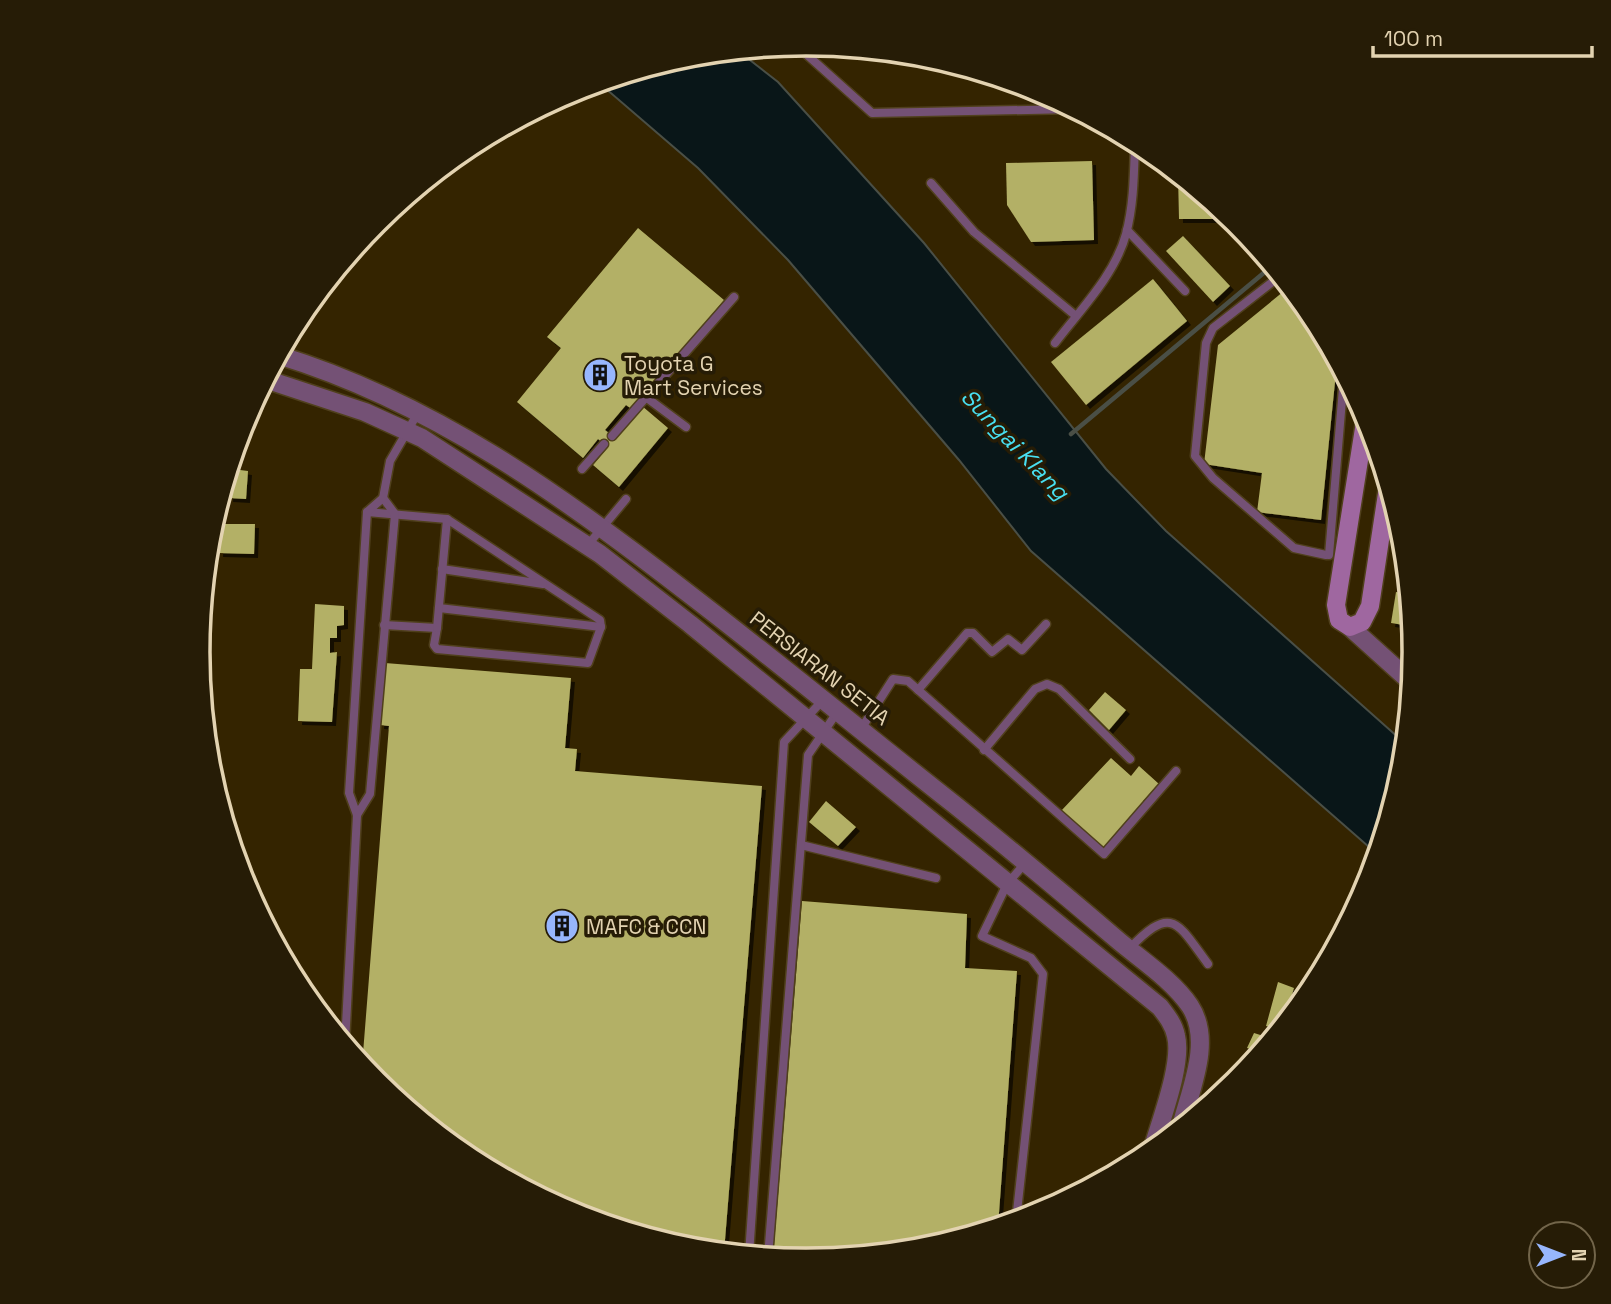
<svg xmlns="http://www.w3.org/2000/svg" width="1611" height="1304" font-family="'Space Grotesk',sans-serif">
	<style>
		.water { fill: #091618; stroke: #4a4f46; stroke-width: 2 }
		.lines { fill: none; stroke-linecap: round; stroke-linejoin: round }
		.stream { stroke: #4a4f46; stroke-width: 4.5 }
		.building { fill: #b3b066; filter: url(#shadow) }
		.service-casing { stroke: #50401c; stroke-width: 11 }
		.tertiary-casing { stroke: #50401c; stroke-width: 21 }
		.secondary-casing { stroke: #50401c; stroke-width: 21 }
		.service { stroke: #745175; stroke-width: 8 }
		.tertiary { stroke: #745175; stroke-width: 18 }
		.secondary { stroke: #9f67a0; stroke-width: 18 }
		.labels { text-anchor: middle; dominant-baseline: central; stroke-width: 7; stroke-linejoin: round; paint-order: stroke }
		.poi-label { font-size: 21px; fill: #e3d3b1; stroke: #261c06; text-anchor: start }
		.street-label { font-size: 21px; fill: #e3d3b1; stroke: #261c06 }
		.water-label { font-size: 23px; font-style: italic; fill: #48dff0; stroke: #261c06 }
		.rim { fill: none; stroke: #e3d3b1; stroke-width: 3.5 }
	</style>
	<defs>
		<filter id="shadow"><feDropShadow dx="4" dy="4" stdDeviation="0" flood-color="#0009"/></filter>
	</defs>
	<rect width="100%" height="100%" fill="#342400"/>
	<!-- water -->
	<path class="water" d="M737,50L778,82L924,243L1106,469L1166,531L1400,739L1406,735L1402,771L1377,854L1031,551L959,460L788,260L698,168L598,82L687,55Z"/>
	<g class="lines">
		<!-- stream -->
		<path class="stream" d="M1071,434L1272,266"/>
	</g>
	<!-- building -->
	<g class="building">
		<path d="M1092,161L1094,240L1031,242L1007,205L1006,163Z"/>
		<path d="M1178,175L1227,215L1232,219H1179Z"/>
		<path d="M638,228L724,300L633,410L626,405L605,430L615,438L642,406L668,428L619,487L593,465L608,447L598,439L583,458L517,402L561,348L547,337Z"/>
		<path d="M1183,236L1230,286L1213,302L1166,251Z"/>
		<path d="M1153,279L1187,321L1086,405L1051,362Z"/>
		<path d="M1289,287L1311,314L1337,362L1321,520L1257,512L1262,473L1204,464L1218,345Z"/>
		<path d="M232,469L248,471L246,499L229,498Z"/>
		<path d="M220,524H255L254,554L219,553Z"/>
		<path d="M1396,592L1408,594L1411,626L1391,623Z"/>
		<path d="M315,604L344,606V625L337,626V638H330V653L337,652L332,722L298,721L300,669H312Z"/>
		<path d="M385,663L571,678L565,748L577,749L575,771L762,786L724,1252L686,1248L572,1214L467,1158L375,1082L362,1066L389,726L380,725Z"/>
		<path d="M1105,692L1126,710L1109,730L1089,710Z"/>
		<path d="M1111,758L1131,776L1139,766L1159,784L1143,801L1146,804L1104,850L1061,811Z"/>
		<path d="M826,801L856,827L838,846L809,822Z"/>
		<path d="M802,901L967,914L965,968L1017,971L998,1226L924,1249L805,1260L773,1257Z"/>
		<path d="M1278,982L1294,988L1290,1001L1295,1002L1279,1029L1266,1026Z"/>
		<path d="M1254,1033L1270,1038L1260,1052L1247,1048Z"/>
	</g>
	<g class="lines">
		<defs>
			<g id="service">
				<path d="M796,45L872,113L1075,109"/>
				<path d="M931,183L974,232L1076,316"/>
				<path d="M1127,230L1185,291"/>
				<path d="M1280,276L1213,328L1206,343L1195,456L1213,478L1294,548L1326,555"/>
				<path d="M1055,343C1080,310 1115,275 1126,234C1134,204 1134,172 1135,142"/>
				<path d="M647,398L686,427"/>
				<path d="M612,436L734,297"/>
				<path d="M582,469L604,444"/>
				<path d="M367,512L447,519L600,620L601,627L588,663L437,649L434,645L437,628L384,625"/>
				<path d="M587,546L626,499"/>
				<path d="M1329,555L1344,376"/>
				<path d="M442,569L543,584"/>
				<path d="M439,608L601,627"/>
				<path d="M437,628L447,519"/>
				<path d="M200,683L213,530L211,527"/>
				<path d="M918,690L967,633H973L992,652L1008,639L1022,650L1046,624"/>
				<path d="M861,729L893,679L908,681L1104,854L1176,771"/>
				<path d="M984,750L1035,689L1047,684L1059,689L1130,759"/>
				<path d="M357,815L370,794L395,514L383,498"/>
				<path d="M801,845L936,878"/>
				<path d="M1129,949C1172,904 1177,922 1208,964"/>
				<path d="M345,1044L357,815L349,793L367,512L383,498L390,461L419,411"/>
				<path d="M1016,1221L1043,974L1031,958L982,936L1007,884L1026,862"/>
				<path d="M749,1255L784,742L823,700"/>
				<path d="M768,1257L808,755L838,711"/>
			</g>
			<g id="tertiary">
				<path d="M278,355C432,402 563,496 689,594C779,663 866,735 955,805C1011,850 1066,896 1120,942C1143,961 1173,981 1190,1006C1213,1041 1190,1090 1181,1127"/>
				<path d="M265,379L365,412L422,438L600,554L690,624L1160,1007C1167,1016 1174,1025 1176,1036C1183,1064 1160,1122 1152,1151"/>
				<path d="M1350,627L1411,682"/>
			</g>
			<path id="secondary" d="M1366,416L1336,605L1339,620L1350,627L1362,622L1370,606L1388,487"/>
		</defs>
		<!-- service casing -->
		<use href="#service" class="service-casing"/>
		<!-- tertiary casing -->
		<use href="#tertiary" class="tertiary-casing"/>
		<!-- secondary casing -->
		<use href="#secondary" class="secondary-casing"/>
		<!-- service -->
		<use href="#service" class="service"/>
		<!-- tertiary -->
		<use href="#tertiary" class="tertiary"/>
		<!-- secondary -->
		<use href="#secondary" class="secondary"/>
	</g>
	<!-- icons -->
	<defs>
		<symbol id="building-disc" viewBox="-11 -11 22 22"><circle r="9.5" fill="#97b6fd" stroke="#261c06"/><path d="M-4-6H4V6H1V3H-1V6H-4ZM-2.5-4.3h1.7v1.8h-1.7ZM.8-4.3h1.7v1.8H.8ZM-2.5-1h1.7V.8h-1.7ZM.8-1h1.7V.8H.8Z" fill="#111"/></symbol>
	</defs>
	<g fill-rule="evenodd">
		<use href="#building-disc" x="581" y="356" width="38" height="38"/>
		<use href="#building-disc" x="543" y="907" width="38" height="38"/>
	</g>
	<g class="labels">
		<!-- poi labels -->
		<g class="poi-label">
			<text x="624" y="363">Toyota G<tspan x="624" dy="24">Mart Services</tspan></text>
			<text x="586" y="926">MAFC &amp; CCN</text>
		</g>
		<!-- street labels -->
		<g class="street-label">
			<text transform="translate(820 668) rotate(38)">PERSIARAN SETIA</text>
		</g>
		<!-- water labels -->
		<g class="water-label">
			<text transform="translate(1015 444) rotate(46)">Sungai Klang</text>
		</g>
	</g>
	<!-- crop -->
	<path d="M0 0H1611V1304H0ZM210 652a596 596 0 1 1 1192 0a596 596 0 1 1-1192 0Z" fill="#261c06" fill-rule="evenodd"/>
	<path class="rim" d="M210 652a596 596 0 1 1 1192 0a596 596 0 1 1-1192 0Z"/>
	<!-- north arrow -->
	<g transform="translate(1562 1255) rotate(90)"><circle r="33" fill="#261c06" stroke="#72654a" stroke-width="2"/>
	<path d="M0-5L12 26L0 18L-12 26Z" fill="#97b6fd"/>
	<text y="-10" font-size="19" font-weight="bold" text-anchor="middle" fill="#e3d3b1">N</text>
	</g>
	<!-- scale -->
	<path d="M1373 46v10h219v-10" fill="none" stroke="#e3d3b1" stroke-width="3.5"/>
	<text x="1384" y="46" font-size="21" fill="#e3d3b1" stroke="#261c06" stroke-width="5" paint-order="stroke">100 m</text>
</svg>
